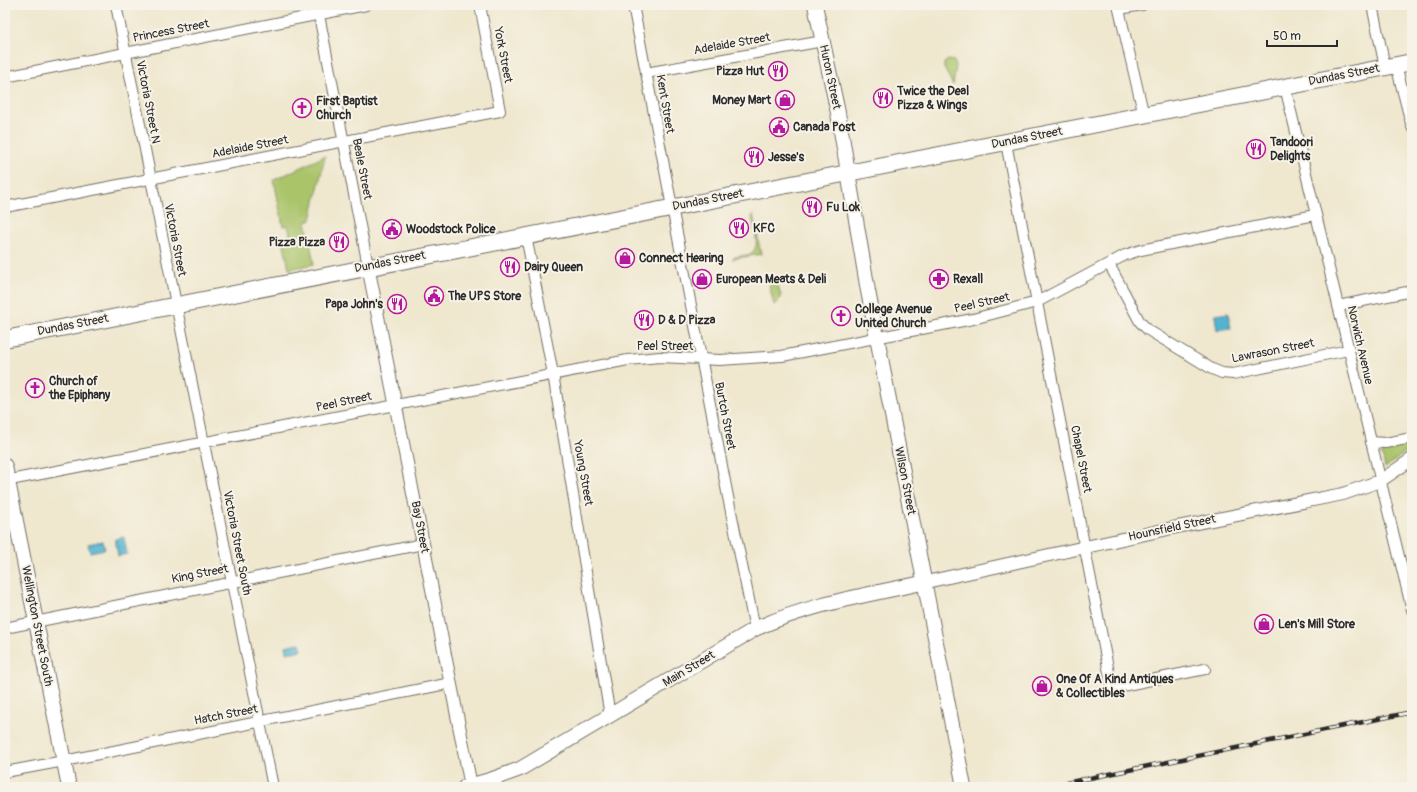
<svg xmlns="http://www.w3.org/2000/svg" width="1417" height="792" font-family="Pangolin,sans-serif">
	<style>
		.green { fill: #aac46a; stroke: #6a784a }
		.water { fill: #53b4d2; stroke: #3f707e }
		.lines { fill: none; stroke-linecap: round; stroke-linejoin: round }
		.minor-casing { stroke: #706d64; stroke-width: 12 }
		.tertiary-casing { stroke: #706d64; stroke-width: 14 }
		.secondary-casing { stroke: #706d64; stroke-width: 16 }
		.primary-casing { stroke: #706d64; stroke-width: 18 }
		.minor { stroke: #fff; stroke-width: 10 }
		.tertiary { stroke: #fff; stroke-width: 12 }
		.secondary { stroke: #fff; stroke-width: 14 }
		.primary { stroke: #fff; stroke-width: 16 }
		.rail-casing { stroke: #2b2b2b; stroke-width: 4.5 }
		.rail { stroke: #f7f3e8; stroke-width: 3; stroke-dasharray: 9; stroke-linecap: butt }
		.labels { text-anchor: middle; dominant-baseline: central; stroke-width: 4; stroke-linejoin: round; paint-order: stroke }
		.street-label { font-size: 12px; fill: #2b2b2b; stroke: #f7f3e8 }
		.poi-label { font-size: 12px; font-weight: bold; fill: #2b2b2b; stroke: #f7f3e8; text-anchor: start }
	</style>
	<rect width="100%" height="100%" fill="#f7f3e8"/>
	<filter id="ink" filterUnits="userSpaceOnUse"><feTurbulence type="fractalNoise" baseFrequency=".025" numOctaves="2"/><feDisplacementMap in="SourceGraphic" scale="8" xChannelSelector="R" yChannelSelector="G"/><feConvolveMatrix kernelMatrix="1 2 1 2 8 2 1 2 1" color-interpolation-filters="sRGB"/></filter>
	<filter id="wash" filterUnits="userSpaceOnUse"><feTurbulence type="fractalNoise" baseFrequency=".012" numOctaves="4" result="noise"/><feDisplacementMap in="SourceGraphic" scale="16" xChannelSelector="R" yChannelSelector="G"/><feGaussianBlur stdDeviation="0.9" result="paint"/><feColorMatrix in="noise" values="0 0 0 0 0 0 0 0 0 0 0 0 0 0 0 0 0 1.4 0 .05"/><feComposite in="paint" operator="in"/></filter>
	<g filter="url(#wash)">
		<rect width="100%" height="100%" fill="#efe7ce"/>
		<!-- green -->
		<g class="green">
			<path d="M948,60L954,61L956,66L953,85L944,68V63Z"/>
			<path d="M325,156L311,220L306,221L314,264L289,269L283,240L291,239L288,225L283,226L274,180Z"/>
			<path d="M753,214L761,254L732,259C735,256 742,256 747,255C763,251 754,229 752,218Z"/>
			<path d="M777,283L781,295L777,303L774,305L769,285Z"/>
			<path d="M1412,439V447L1385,468L1381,448Z"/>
		</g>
		<!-- water -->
		<g class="water">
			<path d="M1228,313L1231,328L1217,330L1215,317L1216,315Z"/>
			<path d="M124,537L127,554L118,556L115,539Z"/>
			<path d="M103,541L105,549L90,552L88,544Z"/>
			<path d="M300,643L302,650L287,653L286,646Z"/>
		</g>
	</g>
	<g filter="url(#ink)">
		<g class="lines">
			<defs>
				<g id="minor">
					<path d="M116,5L273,787"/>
					<path d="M317,5L368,266"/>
					<path d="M633,5L728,497L755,629"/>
					<path d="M1118,5L1144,116"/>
					<path d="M1372,5L1385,67"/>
					<path d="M1119,9L1142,5"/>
					<path d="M1396,65L1412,127"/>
					<path d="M646,73L823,41"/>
					<path d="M5,77L366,5"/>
					<path d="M1285,87L1412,610"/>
					<path d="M1006,143L1112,688L1205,669"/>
					<path d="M5,207L500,111L480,5"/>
					<path d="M526,236L553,374L610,716"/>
					<path d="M1109,264L1140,322L1148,330L1212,369L1222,373L1233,374L1348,350"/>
					<path d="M1338,306L1412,291"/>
					<path d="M1371,442L1385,443L1412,438"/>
					<path d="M5,481L628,360L660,357L720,360L782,356L973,319L1037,302L1125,255L1141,250L1315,215"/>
					<path d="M5,628L423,544"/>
					<path d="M5,772L64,761L451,683"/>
				</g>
				<g id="tertiary">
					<path d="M368,266L471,786"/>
					<path d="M926,582L1177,527L1343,494L1380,481L1412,459"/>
				</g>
				<g id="secondary">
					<path d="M815,5L838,113L868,291L964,787"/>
					<path d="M5,466L69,787"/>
					<path d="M465,787L490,780L520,769L755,629C809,604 868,595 926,582"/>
				</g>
				<path id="primary" d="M5,339L1412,62"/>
			</defs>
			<!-- minor casing -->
			<use href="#minor" class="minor-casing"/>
			<!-- tertiary casing -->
			<use href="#tertiary" class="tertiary-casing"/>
			<!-- secondary casing -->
			<use href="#secondary" class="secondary-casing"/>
			<!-- primary casing -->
			<use href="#primary" class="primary-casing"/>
			<!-- minor -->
			<use href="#minor" class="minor"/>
			<!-- tertiary -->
			<use href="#tertiary" class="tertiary"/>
			<!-- secondary -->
			<use href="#secondary" class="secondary"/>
			<!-- primary -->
			<use href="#primary" class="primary"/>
			<defs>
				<path id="rail" d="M1046,787L1412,712"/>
			</defs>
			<!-- rail casing -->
			<use href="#rail" class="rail-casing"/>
			<!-- rail -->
			<use href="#rail" class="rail"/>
		</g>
	</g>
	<!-- icons -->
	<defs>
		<symbol id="restaurant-ring" viewBox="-11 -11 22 22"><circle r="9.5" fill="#f7f3e8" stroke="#b5179e" stroke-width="1.5"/><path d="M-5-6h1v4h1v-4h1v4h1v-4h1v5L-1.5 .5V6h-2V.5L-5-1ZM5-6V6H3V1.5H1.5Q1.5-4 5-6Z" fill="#b5179e"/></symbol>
		<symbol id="shop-ring" viewBox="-11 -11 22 22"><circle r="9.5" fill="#f7f3e8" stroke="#b5179e" stroke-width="1.5"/><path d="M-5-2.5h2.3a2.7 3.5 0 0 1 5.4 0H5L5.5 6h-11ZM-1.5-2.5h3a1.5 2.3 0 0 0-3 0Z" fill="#b5179e"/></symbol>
		<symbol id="church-ring" viewBox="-11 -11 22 22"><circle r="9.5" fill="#f7f3e8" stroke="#b5179e" stroke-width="1.5"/><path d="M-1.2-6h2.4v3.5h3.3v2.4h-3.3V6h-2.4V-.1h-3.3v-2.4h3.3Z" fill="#b5179e"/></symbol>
		<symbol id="civic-ring" viewBox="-11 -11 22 22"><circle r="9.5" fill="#f7f3e8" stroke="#b5179e" stroke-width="1.5"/><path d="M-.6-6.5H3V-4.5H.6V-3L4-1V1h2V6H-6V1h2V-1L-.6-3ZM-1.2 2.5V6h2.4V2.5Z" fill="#b5179e"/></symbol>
		<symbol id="pharmacy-ring" viewBox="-11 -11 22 22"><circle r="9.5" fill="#f7f3e8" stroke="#b5179e" stroke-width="1.5"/><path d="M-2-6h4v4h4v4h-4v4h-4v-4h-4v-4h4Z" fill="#b5179e"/></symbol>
	</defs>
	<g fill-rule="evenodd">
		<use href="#restaurant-ring" x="767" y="60" width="22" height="22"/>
		<use href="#restaurant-ring" x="872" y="87" width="22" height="22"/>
		<use href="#shop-ring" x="774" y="89" width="22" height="22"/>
		<use href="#church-ring" x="291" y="97" width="22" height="22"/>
		<use href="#civic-ring" x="768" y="116" width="22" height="22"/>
		<use href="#restaurant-ring" x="1245" y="138" width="22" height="22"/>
		<use href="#restaurant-ring" x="743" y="146" width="22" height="22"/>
		<use href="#restaurant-ring" x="801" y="196" width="22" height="22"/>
		<use href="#restaurant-ring" x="728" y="217" width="22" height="22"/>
		<use href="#civic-ring" x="381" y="218" width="22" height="22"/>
		<use href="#restaurant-ring" x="328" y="231" width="22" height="22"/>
		<use href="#shop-ring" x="614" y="247" width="22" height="22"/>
		<use href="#restaurant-ring" x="499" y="256" width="22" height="22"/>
		<use href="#shop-ring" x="691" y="268" width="22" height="22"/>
		<use href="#pharmacy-ring" x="928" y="268" width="22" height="22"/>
		<use href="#civic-ring" x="423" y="285" width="22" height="22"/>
		<use href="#restaurant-ring" x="386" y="293" width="22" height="22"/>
		<use href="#church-ring" x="830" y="305" width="22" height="22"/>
		<use href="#restaurant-ring" x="633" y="309" width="22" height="22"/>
		<use href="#church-ring" x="24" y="377" width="22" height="22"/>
		<use href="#shop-ring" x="1253" y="613" width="22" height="22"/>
		<use href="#shop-ring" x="1031" y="675" width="22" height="22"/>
	</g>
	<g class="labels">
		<!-- street labels -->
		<g class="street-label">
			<text transform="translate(171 31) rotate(-11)">Princess Street</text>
			<text transform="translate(732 44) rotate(-10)">Adelaide Street</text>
			<text transform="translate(503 55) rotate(79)">York Street</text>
			<text transform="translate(1344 75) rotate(-11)">Dundas Street</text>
			<text transform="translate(830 77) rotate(78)">Huron Street</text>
			<text transform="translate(148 102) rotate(79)">Victoria Street N</text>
			<text transform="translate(665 104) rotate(80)">Kent Street</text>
			<text transform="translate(1027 138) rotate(-11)">Dundas Street</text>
			<text transform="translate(250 147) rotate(-11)">Adelaide Street</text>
			<text transform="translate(362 169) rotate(79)">Beale Street</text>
			<text transform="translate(708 200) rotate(-11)">Dundas Street</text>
			<text transform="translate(175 240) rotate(79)">Victoria Street</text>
			<text transform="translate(390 262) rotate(-11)">Dundas Street</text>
			<text transform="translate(982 303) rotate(-13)">Peel Street</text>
			<text transform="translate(73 325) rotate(-11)">Dundas Street</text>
			<text transform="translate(1360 345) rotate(77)">Norwich Avenue</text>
			<text x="665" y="346">Peel Street</text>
			<text transform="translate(1273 351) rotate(-11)">Lawrason Street</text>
			<text transform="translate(344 402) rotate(-12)">Peel Street</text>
			<text transform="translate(725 416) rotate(79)">Burtch Street</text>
			<text transform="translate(1081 459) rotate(79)">Chapel Street</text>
			<text transform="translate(583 473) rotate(80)">Young Street</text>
			<text transform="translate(905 481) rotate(79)">Wilson Street</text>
			<text transform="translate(420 527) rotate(79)">Bay Street</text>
			<text transform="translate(1172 528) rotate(-12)">Hounsfield Street</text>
			<text transform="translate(237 543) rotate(79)">Victoria Street South</text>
			<text transform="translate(200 574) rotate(-11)">King Street</text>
			<text transform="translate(37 626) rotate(79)">Wellington Street South</text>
			<text transform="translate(689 669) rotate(-31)">Main Street</text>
			<text transform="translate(226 715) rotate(-11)">Hatch Street</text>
		</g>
		<!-- poi labels -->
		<g class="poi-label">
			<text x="764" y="71" text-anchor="end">Pizza Hut</text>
			<text x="897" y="91">Twice the Deal<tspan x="897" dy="14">Pizza &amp; Wings</tspan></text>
			<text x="771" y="100" text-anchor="end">Money Mart</text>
			<text x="316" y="101">First Baptist<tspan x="316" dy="14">Church</tspan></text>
			<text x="793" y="127">Canada Post</text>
			<text x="1270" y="142">Tandoori<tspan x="1270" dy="14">Delights</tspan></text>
			<text x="768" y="157">Jesse's</text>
			<text x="826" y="207">Fu Lok</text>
			<text x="753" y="228">KFC</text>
			<text x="406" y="229">Woodstock Police</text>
			<text x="325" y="242" text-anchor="end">Pizza Pizza</text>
			<text x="639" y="258">Connect Hearing</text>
			<text x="524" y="267">Dairy Queen</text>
			<text x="716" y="279">European Meats &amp; Deli</text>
			<text x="953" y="279">Rexall</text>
			<text x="448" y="296">The UPS Store</text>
			<text x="383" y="304" text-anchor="end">Papa John's</text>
			<text x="855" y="309">College Avenue<tspan x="855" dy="14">United Church</tspan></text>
			<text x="658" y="320">D &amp; D Pizza</text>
			<text x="49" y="381">Church of<tspan x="49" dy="14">the Epiphany</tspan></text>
			<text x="1278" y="624">Len's Mill Store</text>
			<text x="1056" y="679">One Of A Kind Antiques<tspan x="1056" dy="14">&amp; Collectibles</tspan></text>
		</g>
	</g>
	<!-- margin -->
	<rect width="1417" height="792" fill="none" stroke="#f7f3e8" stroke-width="20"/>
	<!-- scale -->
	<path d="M1267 40v6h70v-6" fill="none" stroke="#2b2b2b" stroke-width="2"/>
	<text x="1273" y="40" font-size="12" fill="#2b2b2b" stroke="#f7f3e8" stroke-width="3" paint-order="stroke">50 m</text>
</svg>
